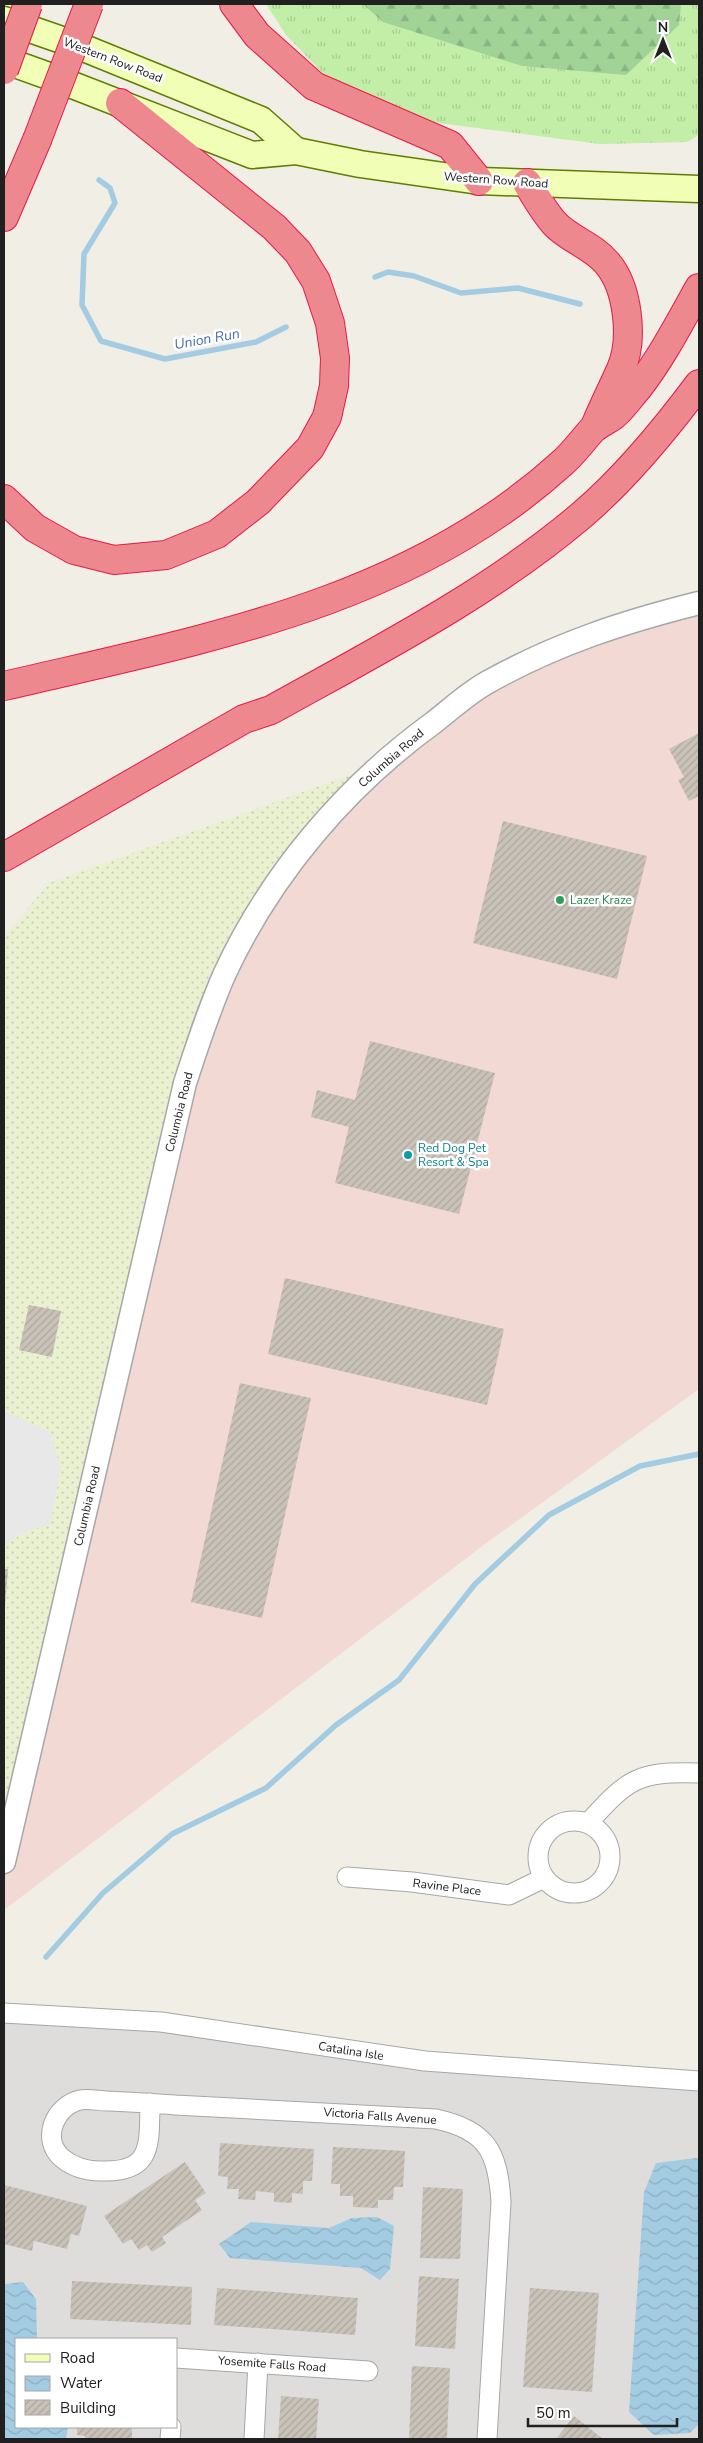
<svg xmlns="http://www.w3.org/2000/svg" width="703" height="2443" font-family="'Nunito Sans',sans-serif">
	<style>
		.residential { fill: #dedddc; fill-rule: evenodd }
		.commercial { fill: #f2d9d4 }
		.farmland { fill: url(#farmland-dots) }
		.grass { fill: url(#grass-tufts) }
		.forest { fill: url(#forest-firs) }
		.parking { fill: #e8e8e8 }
		.water { fill: url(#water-waves) }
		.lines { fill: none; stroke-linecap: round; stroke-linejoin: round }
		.stream { stroke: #a3cbe1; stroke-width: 5.5 }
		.building { fill: url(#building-hatch) }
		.minor-casing { stroke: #a7a7a7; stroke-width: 21 }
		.tertiary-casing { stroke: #a7a7a7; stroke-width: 25 }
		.secondary-casing { stroke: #607d00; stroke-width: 29 }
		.motorway-casing { stroke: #e71a46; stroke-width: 30 }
		.minor { stroke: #fff; stroke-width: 19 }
		.tertiary { stroke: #fff; stroke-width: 22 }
		.secondary { stroke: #f1feb6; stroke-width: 26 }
		.motorway { stroke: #ed888e; stroke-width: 28 }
		.motorway-bridge-casing { stroke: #e71a46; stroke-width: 30; stroke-linecap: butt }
		.motorway-bridge { stroke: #ed888e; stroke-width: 28 }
		.leisure-dot { fill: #2e9e5b; stroke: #fff; stroke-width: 2 }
		.culture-dot { fill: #0f9aa8; stroke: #fff; stroke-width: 2 }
		.labels { text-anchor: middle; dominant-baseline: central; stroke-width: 5; stroke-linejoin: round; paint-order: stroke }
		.street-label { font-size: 12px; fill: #202020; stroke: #fff }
		.leisure-label { font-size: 12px; fill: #27864d; stroke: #fff; text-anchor: start }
		.culture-label { font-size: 12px; fill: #0d838f; stroke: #fff; text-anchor: start }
		.water-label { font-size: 14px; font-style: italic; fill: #456fb6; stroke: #fff }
	</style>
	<defs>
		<pattern id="farmland-dots" width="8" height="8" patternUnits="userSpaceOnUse" patternTransform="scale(1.25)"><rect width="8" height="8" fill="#eaf1d0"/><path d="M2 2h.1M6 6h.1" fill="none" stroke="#c8ceb2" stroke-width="1.8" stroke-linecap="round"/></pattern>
		<pattern id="grass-tufts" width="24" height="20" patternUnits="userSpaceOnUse" patternTransform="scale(1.25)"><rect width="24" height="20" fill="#c2eea8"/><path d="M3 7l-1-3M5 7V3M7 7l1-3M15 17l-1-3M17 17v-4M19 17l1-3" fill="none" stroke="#a6cc90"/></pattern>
		<pattern id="forest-firs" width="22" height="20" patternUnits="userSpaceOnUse" patternTransform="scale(1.25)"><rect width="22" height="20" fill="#a1d397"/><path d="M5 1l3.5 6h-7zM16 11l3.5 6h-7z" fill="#8ab582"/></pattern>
		<pattern id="water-waves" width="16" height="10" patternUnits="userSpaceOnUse" patternTransform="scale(1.25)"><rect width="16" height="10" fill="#a3cbe1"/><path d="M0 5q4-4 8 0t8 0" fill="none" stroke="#8caec1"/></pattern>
		<pattern id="building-hatch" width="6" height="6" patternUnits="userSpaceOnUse" patternTransform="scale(1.25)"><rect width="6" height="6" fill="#c9c2b8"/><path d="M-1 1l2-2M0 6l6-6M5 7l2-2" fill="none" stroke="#aca69e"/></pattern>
	</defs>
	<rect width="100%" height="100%" fill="#f1eee5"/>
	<!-- residential -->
	<path class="residential" d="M4,2013L219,2030L699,2081V2439H4ZM16,2339H176V2427H16Z"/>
	<!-- commercial -->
	<path class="commercial" d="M699,603V1389L485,1544L4,1910V1862L198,1041L292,861L486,683Z"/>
	<!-- farmland -->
	<path class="farmland" d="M381,764L292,861L198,1041L4,1862V937L49,883Z"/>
	<!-- grass -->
	<path class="grass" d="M266,4H699V135L687,142L600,144L392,117L338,89L286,35Z"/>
	<!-- forest -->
	<path class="forest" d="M363,4H681L679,25L626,75L522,66L383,22Z"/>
	<!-- parking -->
	<path class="parking" d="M4,1411L50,1432L61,1468L50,1525L32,1529L4,1544Z"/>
	<!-- water -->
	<g class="water">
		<path d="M696,2158L699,2159V2424L690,2433L654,2435L629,2412L644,2192L656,2163Z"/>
		<path d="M377,2217L394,2226L390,2269L380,2280L361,2268L230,2258L219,2244L251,2222L329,2228L352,2218Z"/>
		<path d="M23,2282L36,2299L37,2339H16V2427H68L66,2439H4V2292L5,2284Z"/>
	</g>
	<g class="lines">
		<!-- stream -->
		<g class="stream">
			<path d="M99,180L110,188L115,203L84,254L82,305L101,341L165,359L256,342L286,327"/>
			<path d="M375,277L388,272L414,276L461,293L518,288L580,304"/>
			<path d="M46,1957L103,1893L172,1834L266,1788L336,1725L399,1680L475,1584L549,1515L640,1466L699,1454"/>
		</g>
	</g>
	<!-- building -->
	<g class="building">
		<path d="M699,733V796L689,801L678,780L684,777L669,749Z"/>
		<path d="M503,821L647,856L617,979L473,943Z"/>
		<path d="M370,1041L495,1073L459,1214L335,1183L349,1127L311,1117L317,1090L355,1100Z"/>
		<path d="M285,1278L504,1329L487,1405L268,1354Z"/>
		<path d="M29,1305L61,1311L52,1357L19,1350Z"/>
		<path d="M240,1383L311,1398L262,1618L191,1602Z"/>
		<path d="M4,1569H8L5,1607H4Z"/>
		<path d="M220,2143L314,2149L312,2181H303V2194L292,2193V2203L274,2202V2193L256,2191L255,2200L238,2199L239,2189H227L228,2177L218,2176Z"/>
		<path d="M333,2147L405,2151L403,2187H394L393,2200H378V2208L353,2207V2196H340V2184H331Z"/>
		<path d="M185,2162L206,2193L195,2200L202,2210L162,2237L166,2243L152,2252L147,2245L139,2250L131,2239L123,2244L104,2216Z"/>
		<path d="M4,2185L87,2206L79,2236L71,2234L67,2249L34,2241L32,2251L4,2244Z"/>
		<path d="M423,2187L463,2189L460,2259L420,2258Z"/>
		<path d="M419,2276L459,2279L455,2349L415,2346Z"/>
		<path d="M72,2281L192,2287L191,2325L70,2319Z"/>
		<path d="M217,2288L358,2298L355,2335L214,2325Z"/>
		<path d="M530,2288L599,2293L592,2392L523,2387Z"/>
		<path d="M412,2366L450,2368L447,2439H409Z"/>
		<path d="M281,2396L319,2399L316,2439H278Z"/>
		<path d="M574,2416L603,2439H556Z"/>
		<path d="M77,2427H132V2439H85V2436L77,2435Z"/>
	</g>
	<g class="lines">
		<defs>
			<g id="minor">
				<circle cx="574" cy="1857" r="36"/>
				<path d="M588,1823C628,1779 637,1771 699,1773"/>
				<path d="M347,1877L412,1882L509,1895L544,1878"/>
				<path d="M4,2013L161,2022L425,2061L699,2081"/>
				<path d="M150,2103C149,2145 153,2173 101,2171C86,2171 74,2168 62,2158C41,2140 54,2106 80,2100C88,2098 99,2101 107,2101C129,2102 152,2103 175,2105C262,2109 349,2114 436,2119C487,2130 498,2152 501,2202L487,2439"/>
				<path d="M176,2358L368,2371"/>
				<path d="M170,2439L171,2427"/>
				<path d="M254,2439L258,2363"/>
			</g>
			<path id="tertiary" d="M4,1862L185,1083C197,1046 209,1009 225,973C271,874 345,787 433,723C451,709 468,693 488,682C556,644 623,622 699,603"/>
			<g id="secondary">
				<path d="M4,20L79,46L261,120L296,151"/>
				<path d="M4,60L57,79L252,155L296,151L360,164L479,181L699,189"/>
			</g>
			<g id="motorway">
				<path d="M234,4L257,35L314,86L450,145L479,181"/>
				<path d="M527,183C536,197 544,212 555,224C569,239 593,246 607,263C628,287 634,339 621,369C613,387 604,405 596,424"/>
				<path d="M4,217L37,140"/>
				<path d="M4,499L35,528L74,550L114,560L166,555L217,534L258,502L310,448L327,417L334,386L335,358L330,323L316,281L298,252L274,227L120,103"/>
				<path d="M4,686C200,640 407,604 561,464C573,454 582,441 592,430C598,424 606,421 613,416C622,409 630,397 638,388C662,357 680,322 699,288"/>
				<path d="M4,857L244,719L271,710C379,650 489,594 583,514C627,476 664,431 699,384"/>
			</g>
		</defs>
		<!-- minor casing -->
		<use href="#minor" class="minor-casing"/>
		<!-- tertiary casing -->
		<use href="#tertiary" class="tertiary-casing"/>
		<!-- secondary casing -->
		<use href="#secondary" class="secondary-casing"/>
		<!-- motorway casing -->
		<use href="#motorway" class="motorway-casing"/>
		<!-- minor -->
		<use href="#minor" class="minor"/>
		<!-- tertiary -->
		<use href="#tertiary" class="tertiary"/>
		<!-- secondary -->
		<use href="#secondary" class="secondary"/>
		<!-- motorway -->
		<use href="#motorway" class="motorway"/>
		<defs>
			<g id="motorway-bridge">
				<path d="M4,70L28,4"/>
				<path d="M37,140L89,4"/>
			</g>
		</defs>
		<!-- motorway-bridge casing -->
		<use href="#motorway-bridge" class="motorway-bridge-casing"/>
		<!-- motorway-bridge -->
		<use href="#motorway-bridge" class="motorway-bridge"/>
	</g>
	<!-- markers -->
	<circle class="leisure-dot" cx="560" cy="900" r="5"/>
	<circle class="culture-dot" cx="408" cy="1155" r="5"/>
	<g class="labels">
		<!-- street labels -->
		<g class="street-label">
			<text transform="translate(113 60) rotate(21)">Western Row Road</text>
			<text transform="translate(496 180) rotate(4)">Western Row Road</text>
			<text transform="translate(391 758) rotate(-41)">Columbia Road</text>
			<text transform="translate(179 1112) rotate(-76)">Columbia Road</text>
			<text transform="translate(87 1506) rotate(-77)">Columbia Road</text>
			<text transform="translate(447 1887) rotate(7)">Ravine Place</text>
			<text transform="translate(351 2051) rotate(9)">Catalina Isle</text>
			<text transform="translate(380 2116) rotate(4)">Victoria Falls Avenue</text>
			<text transform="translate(272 2364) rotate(4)">Yosemite Falls Road</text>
		</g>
		<!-- leisure labels -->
		<g class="leisure-label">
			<text x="570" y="900">Lazer Kraze</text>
		</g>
		<!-- culture labels -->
		<g class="culture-label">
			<text x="418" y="1148">Red Dog Pet<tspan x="418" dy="14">Resort &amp; Spa</tspan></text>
		</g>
		<!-- water labels -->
		<g class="water-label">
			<text transform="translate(207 339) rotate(-10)">Union Run</text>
		</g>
	</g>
	<!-- border -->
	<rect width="703" height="2443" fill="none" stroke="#202020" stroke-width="10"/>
	<!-- legend -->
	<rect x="15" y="2338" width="162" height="90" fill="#ffffff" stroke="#a6a6a6"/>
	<rect x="25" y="2354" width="25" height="8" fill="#f1feb6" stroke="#a6a6a6"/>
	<text x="60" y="2363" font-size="15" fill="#202020">Road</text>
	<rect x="25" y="2376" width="25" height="15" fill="url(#water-waves)" stroke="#a6a6a6"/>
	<text x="60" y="2388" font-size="15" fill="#202020">Water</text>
	<rect x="25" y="2400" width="25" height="15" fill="url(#building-hatch)" stroke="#a6a6a6"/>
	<text x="60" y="2413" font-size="15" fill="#202020">Building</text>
	<!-- north arrow -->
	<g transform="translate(663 40)" stroke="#ffffff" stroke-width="4" paint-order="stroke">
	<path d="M0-4L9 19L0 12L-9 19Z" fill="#202020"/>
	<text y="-8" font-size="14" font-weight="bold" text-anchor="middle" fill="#202020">N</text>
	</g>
	<!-- scale -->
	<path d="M528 2418v8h149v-8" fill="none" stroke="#202020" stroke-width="2.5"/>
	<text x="536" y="2418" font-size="15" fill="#202020" stroke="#ffffff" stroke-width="4" paint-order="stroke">50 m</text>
</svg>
